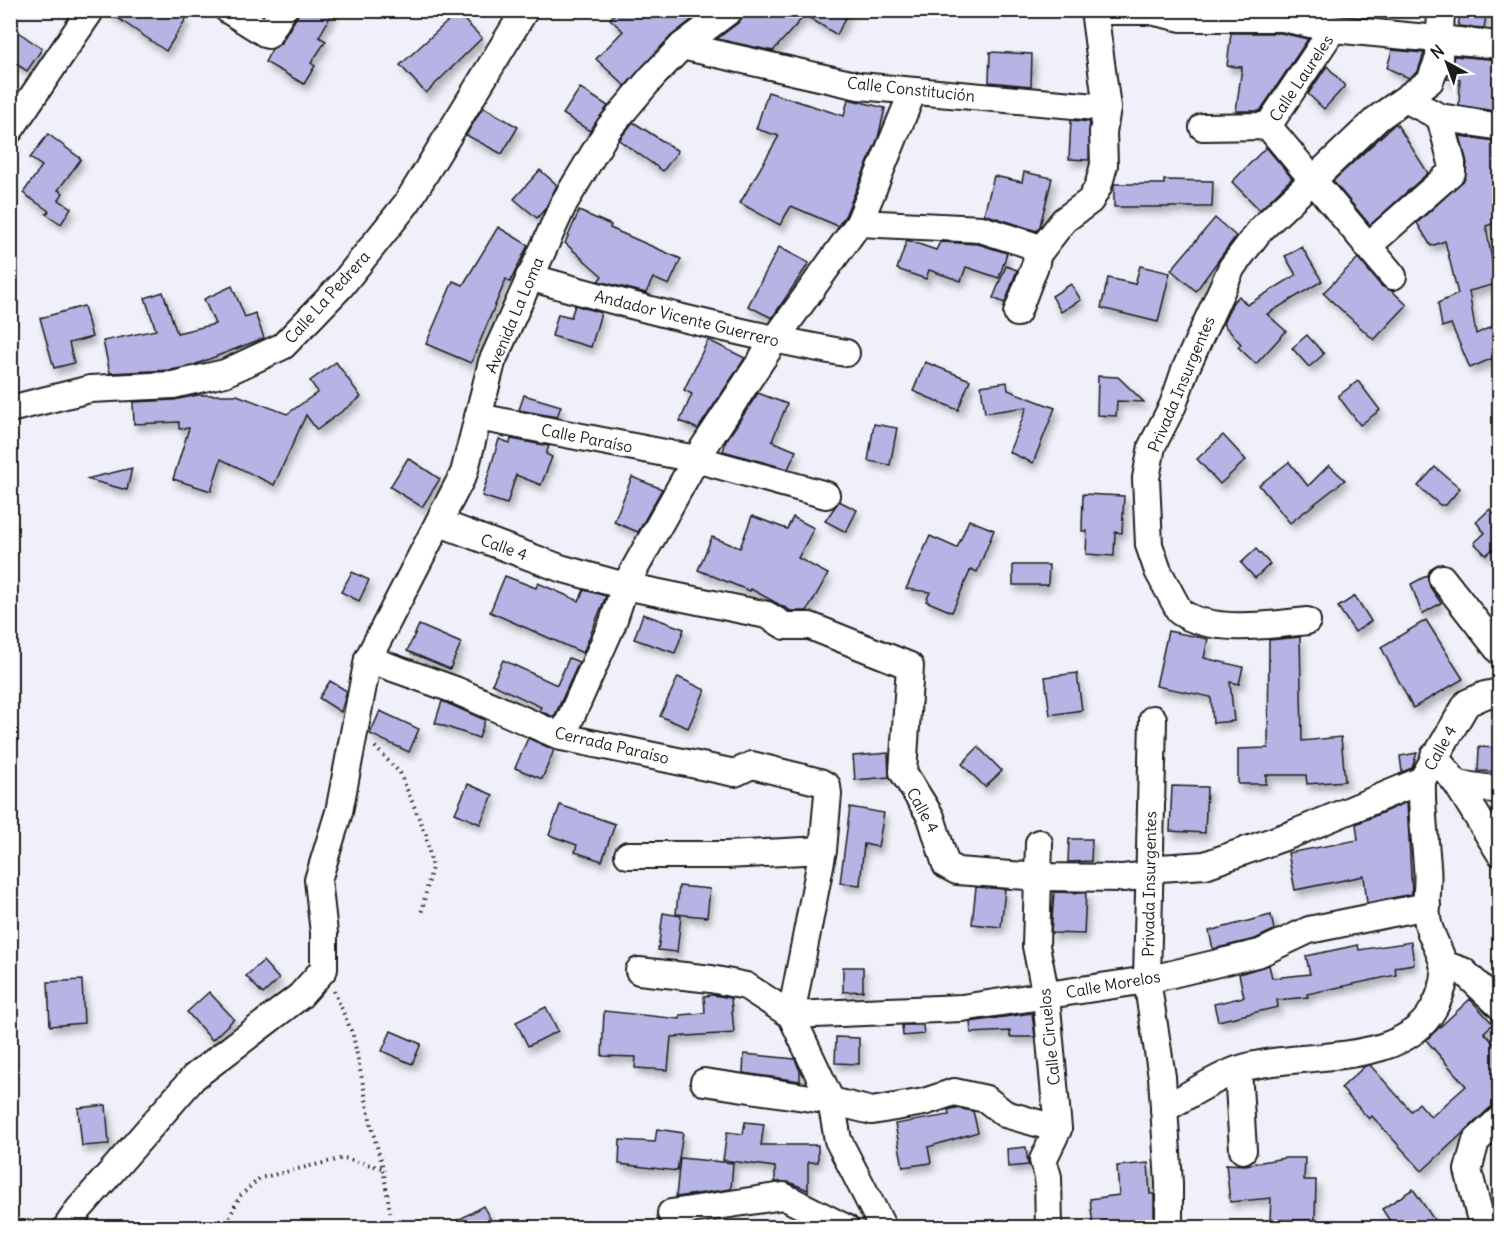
<svg xmlns="http://www.w3.org/2000/svg" width="1510" height="1238" font-family="Delius,sans-serif">
	<style>
		.building { fill: #b5b4e5; stroke: #1c1c1c; stroke-width: 1.5; filter: url(#shadow) }
		.lines { fill: none; stroke-linecap: round; stroke-linejoin: round }
		.street-casing { stroke: #1c1c1c; stroke-width: 30 }
		.path { stroke: #1c1c1c; stroke-width: 4; stroke-dasharray: 1.5 4.5; stroke-linecap: butt }
		.street { stroke: #fff; stroke-width: 26 }
		.labels { text-anchor: middle; dominant-baseline: central; stroke-width: 5; stroke-linejoin: round; paint-order: stroke }
		.street-label { font-size: 16px; fill: #1c1c1c; stroke: #fff }
	</style>
	<defs>
		<filter id="shadow"><feDropShadow dx="3.5" dy="6" stdDeviation="3" flood-color="#0004"/></filter>
	</defs>
	<rect width="100%" height="100%" fill="#f0f0fa"/>
	<filter id="ink" filterUnits="userSpaceOnUse"><feTurbulence type="fractalNoise" baseFrequency=".0167" numOctaves="2"/><feDisplacementMap in="SourceGraphic" scale="12" xChannelSelector="R" yChannelSelector="G"/><feConvolveMatrix kernelMatrix="1 2 1 2 8 2 1 2 1" color-interpolation-filters="sRGB"/></filter>
	<g filter="url(#ink)">
		<!-- building -->
		<g class="building">
			<path d="M106,10H172L186,19L166,51Z"/>
			<path d="M301,10H334L319,37L326,41L311,63L315,66L304,84L265,62L272,49L281,43Z"/>
			<path d="M618,10H704L671,36L625,86L596,59L623,31L610,19Z"/>
			<path d="M745,10H849L837,35L805,15L773,51L717,39L739,22Z"/>
			<path d="M1461,10H1487L1484,28L1458,26Z"/>
			<path d="M457,13L482,38L426,93L400,65Z"/>
			<path d="M10,26L42,49L27,71L10,60Z"/>
			<path d="M1231,33H1281L1308,39L1260,111H1236L1242,67L1227,66Z"/>
			<path d="M1392,50L1424,53L1418,71L1409,78L1387,68Z"/>
			<path d="M990,52L1032,54L1031,86L989,82Z"/>
			<path d="M1454,56L1500,60V112L1459,105L1460,80L1447,79Z"/>
			<path d="M1327,66L1345,86L1324,109L1308,94Z"/>
			<path d="M580,88L608,106L590,131L563,114Z"/>
			<path d="M768,92L844,116L848,99L885,108L878,138L845,216L838,226L791,206L780,225L740,203L779,136L756,129Z"/>
			<path d="M483,107L518,127L502,154L466,135Z"/>
			<path d="M1071,120L1090,122L1089,160L1069,159Z"/>
			<path d="M633,122L678,151L663,171L619,140Z"/>
			<path d="M1396,123L1428,173L1370,225L1333,181Z"/>
			<path d="M48,134L81,159L58,190L63,193L59,200L71,208L61,224L46,214L49,211L23,193L42,166L30,158Z"/>
			<path d="M1460,136L1495,141L1500,197V221L1486,226L1496,284L1469,291L1476,334L1493,326L1500,340V355L1470,368L1451,324L1442,327L1438,303L1458,294L1445,241L1431,246L1417,223L1465,179L1467,163Z"/>
			<path d="M1266,147L1292,178L1260,210L1232,182Z"/>
			<path d="M540,170L557,185L545,209L537,218L514,199Z"/>
			<path d="M1024,172L1052,178L1040,226L1037,231L984,214L994,176L1022,182Z"/>
			<path d="M1164,180L1213,181L1212,207H1114V184H1164Z"/>
			<path d="M579,211L611,225L610,228L681,259L669,285L653,278L646,293L598,281L602,276L565,243Z"/>
			<path d="M1215,218L1236,236L1196,291L1171,270Z"/>
			<path d="M498,227L528,245L510,282L506,279L471,363L426,344L453,281L463,285Z"/>
			<path d="M907,240L936,250L940,242L978,244L1007,253L999,278L966,267L961,281L929,270L926,279L897,269Z"/>
			<path d="M779,247L809,263L772,318L748,306Z"/>
			<path d="M1302,247L1322,281L1267,314L1286,331L1256,364L1238,347L1241,344L1223,324L1233,302L1239,296L1247,305L1296,275L1285,256Z"/>
			<path d="M1358,258L1381,286L1392,291L1407,305L1374,340L1323,293Z"/>
			<path d="M1006,266L1017,270L1005,303L993,298Z"/>
			<path d="M1140,266L1170,273L1158,322L1101,308L1108,278L1135,284Z"/>
			<path d="M1071,284L1081,300L1061,312L1052,296Z"/>
			<path d="M232,286L245,317L255,313L264,338L191,366L171,370L110,373L103,341L156,330L145,298L163,292L177,333L215,324L204,299Z"/>
			<path d="M575,305L601,313L591,347L552,336L558,314L571,317Z"/>
			<path d="M84,306L92,337L69,343L74,363L54,368L40,318Z"/>
			<path d="M1307,335L1324,354L1309,367L1292,348Z"/>
			<path d="M708,340L745,358L698,429L680,421L692,394L684,390Z"/>
			<path d="M336,362L361,397L317,430L306,415L274,485L221,459L211,491L173,479L189,428L179,429V422L134,424L133,402L174,400L198,395H237L287,414L318,392L310,381Z"/>
			<path d="M925,362L970,380L958,410L913,391Z"/>
			<path d="M1098,376L1118,377L1144,402L1117,401L1116,416L1097,415Z"/>
			<path d="M1358,381L1380,410L1360,425L1338,396Z"/>
			<path d="M1007,382L1008,390L1055,408L1033,463L1009,452L1027,407L985,413L981,386Z"/>
			<path d="M758,393L787,404L772,441L796,451L788,469L723,451L726,441Z"/>
			<path d="M524,395L561,406L557,417L519,410Z"/>
			<path d="M874,424L897,428L890,465L868,461Z"/>
			<path d="M1223,435L1246,460L1220,484L1197,459Z"/>
			<path d="M499,439L510,443L511,439L549,446L546,454L552,457L541,485L516,475L507,504L482,496Z"/>
			<path d="M408,458L440,479L422,507L390,487Z"/>
			<path d="M1289,462L1308,486L1329,465L1345,480L1290,523L1259,485Z"/>
			<path d="M1435,467L1460,488L1446,505H1440L1418,486Z"/>
			<path d="M132,468L127,490L86,479Z"/>
			<path d="M632,477L662,489L638,532L614,522Z"/>
			<path d="M1083,494L1124,496L1122,533L1115,532L1114,556L1086,554L1087,531H1082Z"/>
			<path d="M839,501L857,510L846,532L825,521Z"/>
			<path d="M1490,509L1500,520V548L1497,545L1486,555L1474,543L1485,533L1476,522Z"/>
			<path d="M752,516L787,529L793,517L814,528L798,558L828,574L807,611H791L751,589L750,591L698,570L712,537L740,548Z"/>
			<path d="M969,520L994,530L977,572L971,569L952,612L926,601L930,592L906,589L930,536L957,548Z"/>
			<path d="M1256,549L1270,564L1255,578L1241,563Z"/>
			<path d="M1013,565H1049L1048,585H1013Z"/>
			<path d="M352,572L369,580L359,601L341,592Z"/>
			<path d="M1428,575L1430,587L1441,603L1422,614L1411,584Z"/>
			<path d="M505,576L536,588L538,583L579,601L584,590L606,596L583,653L490,612Z"/>
			<path d="M1355,596L1371,621L1355,632L1338,607Z"/>
			<path d="M643,614L684,629L675,653L634,639Z"/>
			<path d="M1426,620L1463,679L1413,708L1381,647Z"/>
			<path d="M419,625L461,643L450,669L407,651Z"/>
			<path d="M1168,631L1208,639L1204,658L1243,667L1239,684L1230,682L1234,721L1213,723L1211,697L1156,686Z"/>
			<path d="M1300,637L1302,741L1341,737L1345,781L1307,784L1306,775H1266V784H1238V749L1268,748L1269,640Z"/>
			<path d="M569,658L579,662L554,717L539,711L541,707L492,684L503,660L557,685Z"/>
			<path d="M1077,673L1082,710L1050,715L1045,677Z"/>
			<path d="M678,677L705,690L688,728L660,716Z"/>
			<path d="M330,681L347,691L341,712L319,698Z"/>
			<path d="M442,701L485,720L479,738L435,723Z"/>
			<path d="M380,711L419,729L409,752L370,734Z"/>
			<path d="M528,738L554,750L542,779L515,768Z"/>
			<path d="M978,747L1002,771L985,787L962,764Z"/>
			<path d="M1479,747L1500,748V772L1478,771Z"/>
			<path d="M888,753L889,777L855,780L853,756Z"/>
			<path d="M1417,753L1412,768L1402,772L1400,756Z"/>
			<path d="M468,784L493,795L480,824L455,813Z"/>
			<path d="M1172,786L1207,787L1205,833L1170,831Z"/>
			<path d="M1407,802L1412,894L1367,903L1364,876L1295,890L1288,853L1358,840L1356,824Z"/>
			<path d="M560,805L615,824L602,861L575,852L577,845L549,835Z"/>
			<path d="M850,807L884,813L878,847L864,844L860,885L840,883Z"/>
			<path d="M1069,839H1092L1091,861L1068,862Z"/>
			<path d="M679,886L710,889L707,917L676,914Z"/>
			<path d="M976,887L1005,889L1001,927L972,924Z"/>
			<path d="M1054,892L1086,893L1084,934L1051,933Z"/>
			<path d="M663,913L681,916L677,952L658,950Z"/>
			<path d="M1271,915L1274,930L1255,939L1213,949L1209,931Z"/>
			<path d="M1411,942L1414,964L1395,967L1396,975L1307,994L1308,997L1277,1000L1278,1007L1218,1021L1214,1004L1244,997L1239,974L1269,965L1272,978L1310,974L1306,956L1358,945L1359,950Z"/>
			<path d="M263,961L279,979L263,994L246,976Z"/>
			<path d="M843,967H863V991L843,992Z"/>
			<path d="M82,980L84,1023L50,1026L48,982Z"/>
			<path d="M209,992L234,1019L212,1040L187,1012Z"/>
			<path d="M713,995L731,998L734,1033L671,1037L668,1070L635,1068L636,1057L602,1056L604,1011L680,1019V1015L705,1013L704,996Z"/>
			<path d="M1470,999L1493,1024L1484,1032L1500,1051V1104L1490,1108L1422,1171L1372,1116L1369,1119L1341,1088L1365,1066L1370,1065L1411,1111L1419,1103L1431,1117L1466,1086L1426,1040Z"/>
			<path d="M546,1007L558,1031L528,1046L516,1022Z"/>
			<path d="M1032,1013L1035,1037H1010V1031L971,1033L970,1022Z"/>
			<path d="M902,1025H923L924,1034L903,1036Z"/>
			<path d="M391,1031L421,1044L412,1064L382,1051Z"/>
			<path d="M836,1037L859,1038V1064L835,1063Z"/>
			<path d="M744,1054L795,1059L800,1071V1081L743,1073Z"/>
			<path d="M106,1105L109,1144L82,1146L78,1108Z"/>
			<path d="M955,1108L973,1111L978,1132L928,1147L931,1163L903,1167L895,1124L949,1115L948,1110Z"/>
			<path d="M745,1122L764,1124L761,1145H818V1162H808V1190L789,1182H775V1167L723,1160L727,1132L743,1134Z"/>
			<path d="M657,1129L683,1133L677,1171L619,1164L620,1140L655,1142Z"/>
			<path d="M1026,1147L1028,1165L1008,1167L1007,1149Z"/>
			<path d="M680,1158L733,1163L731,1189L676,1197Z"/>
			<path d="M1284,1158H1305L1304,1180H1316L1315,1220H1270L1271,1198L1230,1202L1226,1164L1245,1165Z"/>
			<path d="M1148,1163L1150,1194H1154V1227H1093L1090,1199L1119,1195L1117,1166Z"/>
			<path d="M1413,1189L1439,1227H1394L1382,1209Z"/>
			<path d="M483,1206L495,1227H446Z"/>
		</g>
		<g class="lines">
			<defs>
				<g id="street">
					<path d="M228,10L268,35L283,10"/>
					<path d="M1094,11H1151L1182,18H1283L1333,29L1500,45"/>
					<path d="M682,46L859,86L1107,108"/>
					<path d="M913,91L859,223L981,229L1031,245L1037,255"/>
					<path d="M1440,117L1500,127"/>
					<path d="M1268,126L1333,29"/>
					<path d="M1203,127L1268,126L1393,276"/>
					<path d="M10,130L91,10"/>
					<path d="M1367,247L1452,172V163L1440,117L1407,100"/>
					<path d="M1037,255L1064,220L1090,201L1098,187L1104,165L1103,132L1107,108L1094,10"/>
					<path d="M529,277C634,307 738,334 846,353"/>
					<path d="M1017,313L1036,263L1037,255"/>
					<path d="M10,409L90,389L173,385L225,373L283,346L341,286L407,203L525,10"/>
					<path d="M478,417L696,459L826,495"/>
					<path d="M440,523L560,568L625,586L767,615L785,626H810L910,666L903,772L931,817L946,865L957,871L1040,877L1123,878L1149,875L1160,868L1205,865L1290,835L1422,780L1467,703L1485,695L1500,692"/>
					<path d="M1442,578L1500,652"/>
					<path d="M1307,621C1271,625 1212,634 1180,612L1158,571L1149,545L1146,478L1152,446L1173,405L1185,370L1232,267L1260,230L1378,118L1430,81L1439,58L1441,10"/>
					<path d="M368,659L455,690L562,737L735,773L752,765L820,782L827,786L828,794L823,850L791,1015L831,1101L838,1140L883,1228"/>
					<path d="M1153,719L1147,980L1162,1077L1169,1183V1228"/>
					<path d="M562,737L612,625L625,586L696,459L774,341L859,223"/>
					<path d="M1434,756L1457,784L1500,853"/>
					<path d="M1457,784L1500,790"/>
					<path d="M1039,843L1036,946L1046,996L1058,1129L1043,1160L1048,1177L1049,1228"/>
					<path d="M628,855H726L823,850"/>
					<path d="M1443,964L1463,971L1500,1006"/>
					<path d="M639,971L711,979L746,986L791,1015L962,1008L1147,980L1260,953L1309,930L1427,906"/>
					<path d="M1238,1070L1243,1150"/>
					<path d="M704,1082L831,1101L872,1111L924,1102L954,1092L986,1099L1005,1114L1058,1129"/>
					<path d="M1164,1109C1188,1096 1211,1080 1237,1070C1295,1049 1400,1071 1434,1008C1439,998 1445,984 1445,973C1444,953 1428,936 1427,917C1425,900 1429,883 1427,866C1425,837 1421,809 1422,780"/>
					<path d="M671,1213L783,1196L846,1228"/>
					<path d="M66,1228L79,1209L194,1077L300,996L324,969V933L318,880L339,812L368,659L464,473L492,362L564,203L609,128L652,77L682,46L730,10"/>
					<path d="M1483,1228L1468,1170L1476,1141L1500,1119"/>
				</g>
			</defs>
			<!-- street casing -->
			<use href="#street" class="street-casing"/>
			<!-- path -->
			<g class="path">
				<path d="M375,747L400,773L426,835L432,867L421,914"/>
				<path d="M334,991L353,1035L372,1129L383,1168L390,1212"/>
				<path d="M224,1228L240,1196L260,1178L344,1158L382,1168"/>
			</g>
			<!-- street -->
			<use href="#street" class="street"/>
		</g>
	</g>
	<g class="labels">
		<!-- street labels -->
		<g class="street-label">
			<text transform="translate(1301 78) rotate(-56)">Calle Laureles</text>
			<text transform="translate(911 89) rotate(6)">Calle Constitución</text>
			<text transform="translate(327 297) rotate(-48)">Calle La Pedrera</text>
			<text transform="translate(514 315) rotate(-67)">Avenida La Loma</text>
			<text transform="translate(687 318) rotate(14)">Andador Vicente Guerrero</text>
			<text transform="translate(1181 384) rotate(-67)">Privada Insurgentes</text>
			<text transform="translate(587 438) rotate(11)">Calle Paraíso</text>
			<text transform="translate(504 547) rotate(20)">Calle 4</text>
			<text transform="translate(612 745) rotate(13)">Cerrada Paraíso</text>
			<text transform="translate(1440 748) rotate(-61)">Calle 4</text>
			<text transform="translate(923 810) rotate(61)">Calle 4</text>
			<text transform="translate(1149 884) rotate(-89)">Privada Insurgentes</text>
			<text transform="translate(1113 984) rotate(-10)">Calle Morelos</text>
			<text transform="translate(1049 1037) rotate(-96)">Calle Ciruelos</text>
		</g>
	</g>
	<!-- margin -->
	<rect width="1510" height="1238" fill="none" stroke="#fff" stroke-width="36"/>
	<rect x="18" y="18" width="1474" height="1202" fill="none" stroke="#1c1c1c" stroke-width="2" filter="url(#ink)"/>
	<!-- north arrow -->
	<g transform="translate(1447 63) rotate(319)" stroke="#ffffff" stroke-width="4.5" paint-order="stroke">
	<path d="M0-4.5L10 22L0 15L-10 22Z" fill="#1c1c1c"/>
	<text y="-9" font-size="16" font-weight="bold" text-anchor="middle" fill="#1c1c1c">N</text>
	</g>
</svg>
